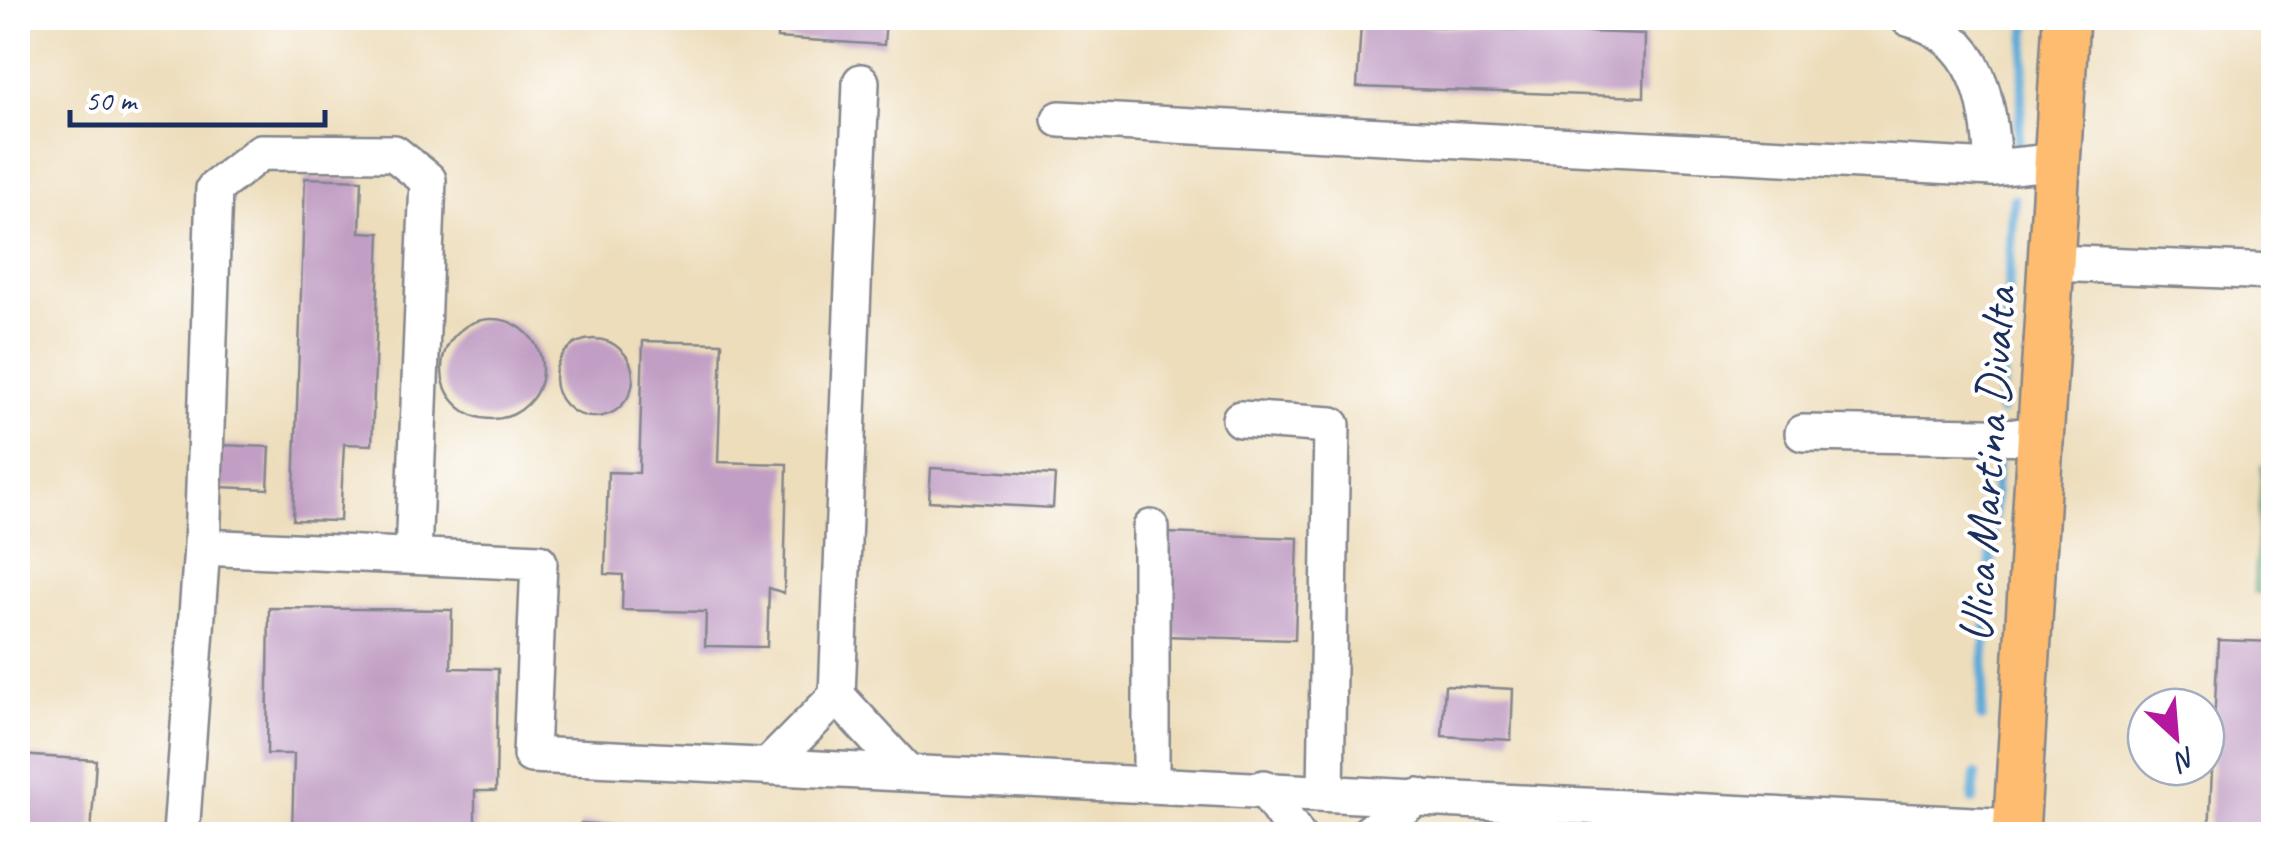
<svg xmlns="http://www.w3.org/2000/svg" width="2291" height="852" font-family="Caveat,sans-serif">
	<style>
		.pitch { fill: #7fce8e; stroke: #4d7e76; stroke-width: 2.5 }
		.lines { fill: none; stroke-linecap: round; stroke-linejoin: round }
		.stream { stroke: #5eaad7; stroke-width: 10 }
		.building { fill: #c19ec4 }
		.minor-casing { stroke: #84868c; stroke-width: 40 }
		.major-casing { stroke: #84868c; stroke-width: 50 }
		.minor { stroke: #fff; stroke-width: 35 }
		.major { stroke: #fdbc6f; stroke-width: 45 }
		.labels { text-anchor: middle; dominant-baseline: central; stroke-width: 8; stroke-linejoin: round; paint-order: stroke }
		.street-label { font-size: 48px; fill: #1b2f5e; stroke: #fff }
	</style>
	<rect width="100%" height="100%" fill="#fff"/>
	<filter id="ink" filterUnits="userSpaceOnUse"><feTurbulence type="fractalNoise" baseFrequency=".01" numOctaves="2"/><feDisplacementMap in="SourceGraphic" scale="20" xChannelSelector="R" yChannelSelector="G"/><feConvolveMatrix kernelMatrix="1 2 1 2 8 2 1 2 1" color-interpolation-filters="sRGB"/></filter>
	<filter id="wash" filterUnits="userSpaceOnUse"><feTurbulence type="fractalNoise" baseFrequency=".0048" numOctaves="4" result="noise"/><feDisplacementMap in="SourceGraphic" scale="40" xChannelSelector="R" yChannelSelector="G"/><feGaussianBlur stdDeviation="2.25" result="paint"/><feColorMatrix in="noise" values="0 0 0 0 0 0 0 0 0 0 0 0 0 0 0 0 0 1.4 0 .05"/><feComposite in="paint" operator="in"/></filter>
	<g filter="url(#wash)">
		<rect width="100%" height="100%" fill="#edddbb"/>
		<!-- pitch -->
		<path class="pitch" d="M2262,466L2273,467V593L2254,592Z"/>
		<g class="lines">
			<!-- stream -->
			<g class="stream">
				<path d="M2018,143L2028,18"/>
				<path d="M2000,411L2014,199"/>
				<path d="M1981,718L1997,458"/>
				<path d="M1973,800L1975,775"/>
			</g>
		</g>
		<g id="blocks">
			<!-- building -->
			<g class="building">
				<path d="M778,18H886L884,45L777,38Z"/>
				<path d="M1361,24L1645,34L1644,97L1357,87Z"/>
				<path d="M305,178L362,180L360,232L380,233L372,445L344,444L340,521L293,520Z"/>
				<circle cx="492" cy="369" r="50"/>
				<circle cx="594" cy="378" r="39"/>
				<path d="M643,341L722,343L718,462L787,464L784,593L769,588L767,647L705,646L706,612L622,610L623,575L605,574L608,472L639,473Z"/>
				<path d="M221,445L270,447L268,489L219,487Z"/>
				<path d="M931,468L1055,475L1053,508L929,501Z"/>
				<path d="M1166,533L1298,538L1295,640L1163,636Z"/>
				<path d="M269,608L452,610L451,668L498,669L496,791H475V834H292L294,754H267Z"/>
				<path d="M2218,640L2274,642L2265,834H2209Z"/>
				<path d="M1445,685L1513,689L1511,740L1442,736Z"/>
				<path d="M18,755L96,760L91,834H18Z"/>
				<path d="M581,823L719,832V834H580Z"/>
				<path d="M1093,828L1184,831V834H1093Z"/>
			</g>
		</g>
	</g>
	<g filter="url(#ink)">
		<use href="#blocks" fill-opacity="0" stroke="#84868c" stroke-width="2.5"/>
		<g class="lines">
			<defs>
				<g id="minor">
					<path d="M1908,18C1979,36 1990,103 1993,168"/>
					<path d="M1060,119L1993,168L2060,161"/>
					<path d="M2053,263L2274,272"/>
					<path d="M1240,419L1332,425L1326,791"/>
					<path d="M1803,433L2040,437"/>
					<path d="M1151,528V783"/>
					<path d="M413,556L428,180L394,153L261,152L214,189L202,547L539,562L531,755L2016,827"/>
					<path d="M837,696L861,82"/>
					<path d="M768,766L837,696L907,772"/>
					<path d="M1264,788L1296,834"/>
					<path d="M181,834L202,547"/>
					<path d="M1368,834L1418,796"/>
				</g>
				<path id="major" d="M2016,834L2066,18"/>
			</defs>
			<!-- minor casing -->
			<use href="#minor" class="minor-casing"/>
			<!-- major casing -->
			<use href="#major" class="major-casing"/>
			<!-- minor -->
			<use href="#minor" class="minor"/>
			<!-- major -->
			<use href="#major" class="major"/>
		</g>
	</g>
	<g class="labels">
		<!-- street labels -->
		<g class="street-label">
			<text transform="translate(1987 465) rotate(-86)">Ulica Martina Divalta</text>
		</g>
	</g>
	<!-- margin -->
	<rect width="2291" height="852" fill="none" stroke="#fff" stroke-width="60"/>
	<!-- north arrow -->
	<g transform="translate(2176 737) rotate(154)"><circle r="48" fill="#ffffff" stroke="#a4acbf" stroke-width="2.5"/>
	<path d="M0-8L18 38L0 25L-18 38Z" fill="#b5179e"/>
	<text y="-15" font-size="28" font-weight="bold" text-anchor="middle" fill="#1b2f5e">N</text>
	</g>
	<!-- scale -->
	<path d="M70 110v15h255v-15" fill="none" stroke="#1b2f5e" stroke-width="5"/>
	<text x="85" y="110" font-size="30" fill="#1b2f5e" stroke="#ffffff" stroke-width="8" paint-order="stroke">50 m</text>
</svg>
